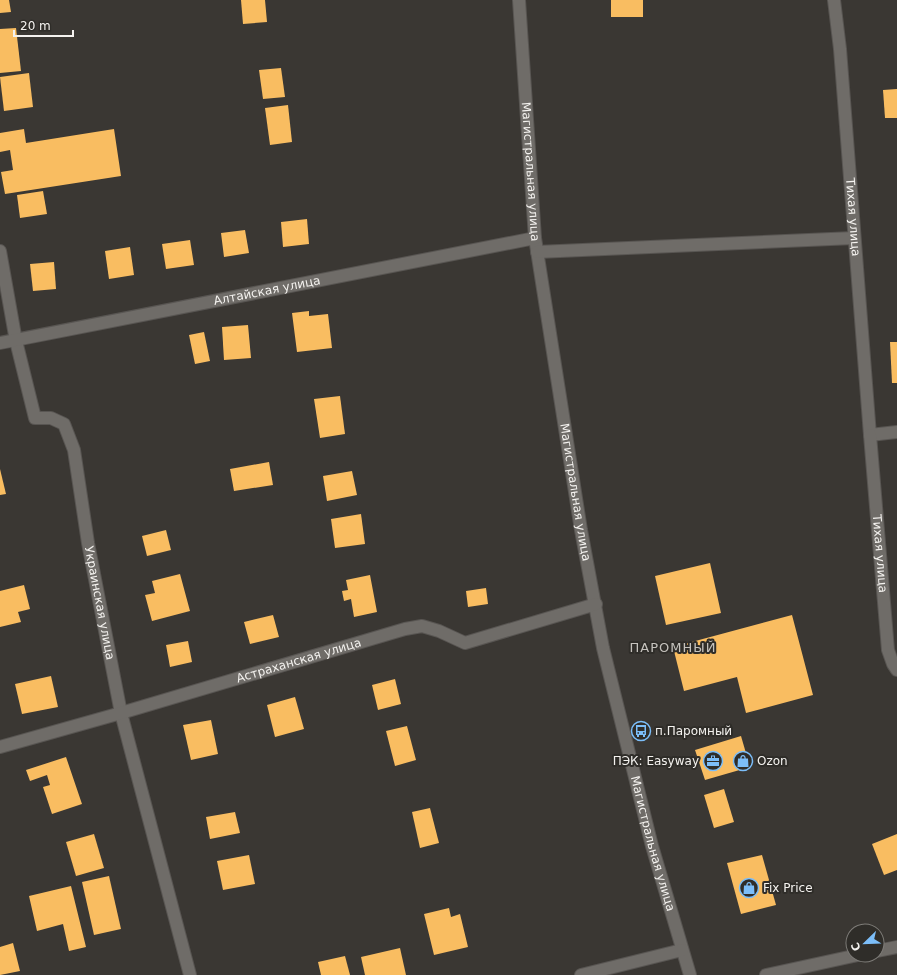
<svg xmlns="http://www.w3.org/2000/svg" width="897" height="975" font-family="'DejaVu Sans',sans-serif">
	<style>
		.building { fill: #f9bd61 }
		.lines { fill: none; stroke-linecap: round; stroke-linejoin: round }
		.street-casing { stroke: #585552; stroke-width: 14 }
		.street { stroke: #6f6c68; stroke-width: 12 }
		.labels { text-anchor: middle; dominant-baseline: central; stroke-width: 4; stroke-linejoin: round; paint-order: stroke }
		.street-label { font-size: 12px; fill: #f4f2ef; stroke: #2f2d29 }
		.poi-label { font-size: 12px; fill: #f4f2ef; stroke: #2f2d29; text-anchor: start }
		.neighbourhood-label { font-size: 13px; letter-spacing: 1px; fill: #c5c2bd; stroke: #2f2d29 }
	</style>
	<rect width="100%" height="100%" fill="#3a3733"/>
	<!-- building -->
	<g class="building">
		<path d="M0,0H9L11,12L0,13Z"/>
		<path d="M241,0H265L267,22L243,24Z"/>
		<rect x="611" y="0" width="32" height="17"/>
		<path d="M16,28L21,71L0,73V29Z"/>
		<path d="M281,68L285,97L263,99L259,70Z"/>
		<path d="M29,73L33,107L4,111L0,77Z"/>
		<path d="M897,89V118H885L883,90Z"/>
		<path d="M288,105L292,142L270,145L265,108Z"/>
		<path d="M24,129L26,143L114,129L121,176L5,194L1,172L13,170L10,150L0,152V133Z"/>
		<path d="M43,191L47,214L20,218L17,195Z"/>
		<path d="M307,219L309,244L283,247L281,222Z"/>
		<path d="M245,230L249,253L224,257L221,233Z"/>
		<path d="M190,240L194,265L166,269L162,244Z"/>
		<path d="M130,247L134,275L109,279L105,251Z"/>
		<path d="M54,262L56,289L33,291L30,264Z"/>
		<path d="M309,311V316L328,314L332,348L297,352L292,313Z"/>
		<path d="M248,325L251,358L224,360L222,327Z"/>
		<path d="M204,332L210,361L195,364L189,335Z"/>
		<path d="M890,342H897V383H892Z"/>
		<path d="M340,396L345,434L320,438L314,399Z"/>
		<path d="M269,462L273,485L234,491L230,469Z"/>
		<path d="M0,469L6,494L0,495Z"/>
		<path d="M352,471L357,495L327,501L323,476Z"/>
		<path d="M361,514L365,544L335,548L331,519Z"/>
		<path d="M166,530L171,550L147,556L142,536Z"/>
		<path d="M710,563L721,613L666,625L655,576Z"/>
		<path d="M180,574L190,611L152,621L145,595L155,593L152,581Z"/>
		<path d="M370,575L377,612L354,617L351,599L344,601L342,591L348,590L346,580Z"/>
		<path d="M24,585L30,609L18,612L21,622L0,627V591Z"/>
		<path d="M486,588L488,604L468,607L466,591Z"/>
		<path d="M273,615L279,637L250,644L244,622Z"/>
		<path d="M792,615L813,695L746,713L737,677L684,691L673,647Z"/>
		<path d="M188,641L192,662L170,667L166,645Z"/>
		<path d="M51,676L58,707L22,714L15,684Z"/>
		<path d="M395,679L401,704L378,710L372,685Z"/>
		<path d="M295,697L304,729L275,737L267,705Z"/>
		<path d="M211,720L218,754L191,760L183,725Z"/>
		<path d="M407,726L416,760L395,766L386,731Z"/>
		<path d="M741,736L750,767L705,780L695,750Z"/>
		<path d="M66,757L82,804L52,814L43,787L50,785L47,775L30,781L26,770Z"/>
		<path d="M724,789L734,822L714,828L704,795Z"/>
		<path d="M430,808L439,843L420,848L412,812Z"/>
		<path d="M235,812L240,833L210,839L206,817Z"/>
		<path d="M94,834L104,868L76,876L66,842Z"/>
		<path d="M897,834V870L884,875L872,844Z"/>
		<path d="M249,855L255,884L223,890L217,861Z"/>
		<path d="M762,855L776,905L741,914L727,863Z"/>
		<path d="M109,876L121,929L94,935L82,882Z"/>
		<path d="M71,886L86,947L69,951L63,924L37,931L29,896Z"/>
		<path d="M449,908L451,917L460,914L468,947L434,955L424,914Z"/>
		<path d="M13,943L20,971L0,975V947Z"/>
		<path d="M400,948L406,975H365L361,957Z"/>
		<path d="M345,956L350,975H321L318,962Z"/>
	</g>
	<g class="lines">
		<defs>
			<g id="street">
				<path id="s1" d="M519,0L535,238L581,530L603,648L652,846L690,975"/>
				<path id="s2" d="M834,0L840,49L870,435L897,432"/>
				<path id="s3" d="M0,251L16,341L35,418H51L64,424L74,450L88,543L121,713L190,975"/>
				<path d="M537,252L854,238"/>
				<path id="s4" d="M0,343L535,238"/>
				<path id="s5" d="M870,435L888,650L893,664L897,670"/>
				<path id="s6" d="M0,747L121,713L405,629L422,626L439,631L465,643L596,604"/>
				<path d="M877,951L897,947"/>
				<path d="M581,975L682,950"/>
				<path d="M766,975L858,955"/>
			</g>
		</defs>
		<!-- street casing -->
		<use href="#street" class="street-casing"/>
		<!-- street -->
		<use href="#street" class="street"/>
	</g>
	<!-- icons -->
	<defs>
		<symbol id="bus-ring" viewBox="-11 -11 22 22"><circle r="9.5" fill="#2f2d29" stroke="#7cbef9" stroke-width="1.5"/><path d="M-5-6H5V4H4V6H2V4H-2V6H-4V4H-5ZM-3.5-4V0h7V-4ZM-3.5 1.2v1.5H-2V1.2ZM2 1.2v1.5H3.5V1.2Z" fill="#7cbef9"/></symbol>
		<symbol id="office-ring" viewBox="-11 -11 22 22"><circle r="9.5" fill="#2f2d29" stroke="#7cbef9" stroke-width="1.5"/><path d="M-6-3h4V-5.5h4V-3h4V5H-6ZM-1-4.5V-3h2v-1.5ZM-6 0V1H6V0Z" fill="#7cbef9"/></symbol>
		<symbol id="shop-ring" viewBox="-11 -11 22 22"><circle r="9.5" fill="#2f2d29" stroke="#7cbef9" stroke-width="1.5"/><path d="M-5-2.5h2.3a2.7 3.5 0 0 1 5.4 0H5L5.5 6h-11ZM-1.5-2.5h3a1.5 2.3 0 0 0-3 0Z" fill="#7cbef9"/></symbol>
	</defs>
	<g fill-rule="evenodd">
		<use href="#bus-ring" x="630" y="720" width="22" height="22"/>
		<use href="#office-ring" x="702" y="750" width="22" height="22"/>
		<use href="#shop-ring" x="732" y="750" width="22" height="22"/>
		<use href="#shop-ring" x="738" y="877" width="22" height="22"/>
	</g>
	<g class="labels">
		<!-- street labels -->
		<g class="street-label">
			<text stroke="none"><textPath href="#s1" startOffset="172">Магистральная улица</textPath></text>
			<text stroke="none"><textPath href="#s2" startOffset="218">Тихая улица</textPath></text>
			<text stroke="none"><textPath href="#s4" startOffset="272">Алтайская улица</textPath></text>
			<text stroke="none"><textPath href="#s1" startOffset="496">Магистральная улица</textPath></text>
			<text stroke="none"><textPath href="#s5" startOffset="119">Тихая улица</textPath></text>
			<text stroke="none"><textPath href="#s3" startOffset="384">Украинская улица</textPath></text>
			<text stroke="none"><textPath href="#s6" startOffset="311">Астраханская улица</textPath></text>
			<text stroke="none"><textPath href="#s1" startOffset="856">Магистральная улица</textPath></text>
		</g>
		<!-- poi labels -->
		<g class="poi-label">
			<text x="655" y="731">п.Паромный</text>
			<text x="699" y="761" text-anchor="end">ПЭК: Easyway</text>
			<text x="757" y="761">Ozon</text>
			<text x="763" y="888">Fix Price</text>
		</g>
		<!-- neighbourhood labels -->
		<g class="neighbourhood-label">
			<text x="673" y="647">ПАРОМНЫЙ</text>
		</g>
	</g>
	<!-- north arrow -->
	<g transform="translate(865 943) rotate(247)"><circle r="19" fill="#2f2d29" stroke="#7e7c78"/>
	<path d="M0-3L7 15L0 10L-7 15Z" fill="#7cbef9"/>
	<text y="-6" font-size="11" font-weight="bold" text-anchor="middle" fill="#f4f2ef">С</text>
	</g>
	<!-- scale -->
	<path d="M14 30v6h59v-6" fill="none" stroke="#f4f2ef" stroke-width="2"/>
	<text x="20" y="30" font-size="12" fill="#f4f2ef" stroke="#2f2d29" stroke-width="3" paint-order="stroke">20 m</text>
</svg>
